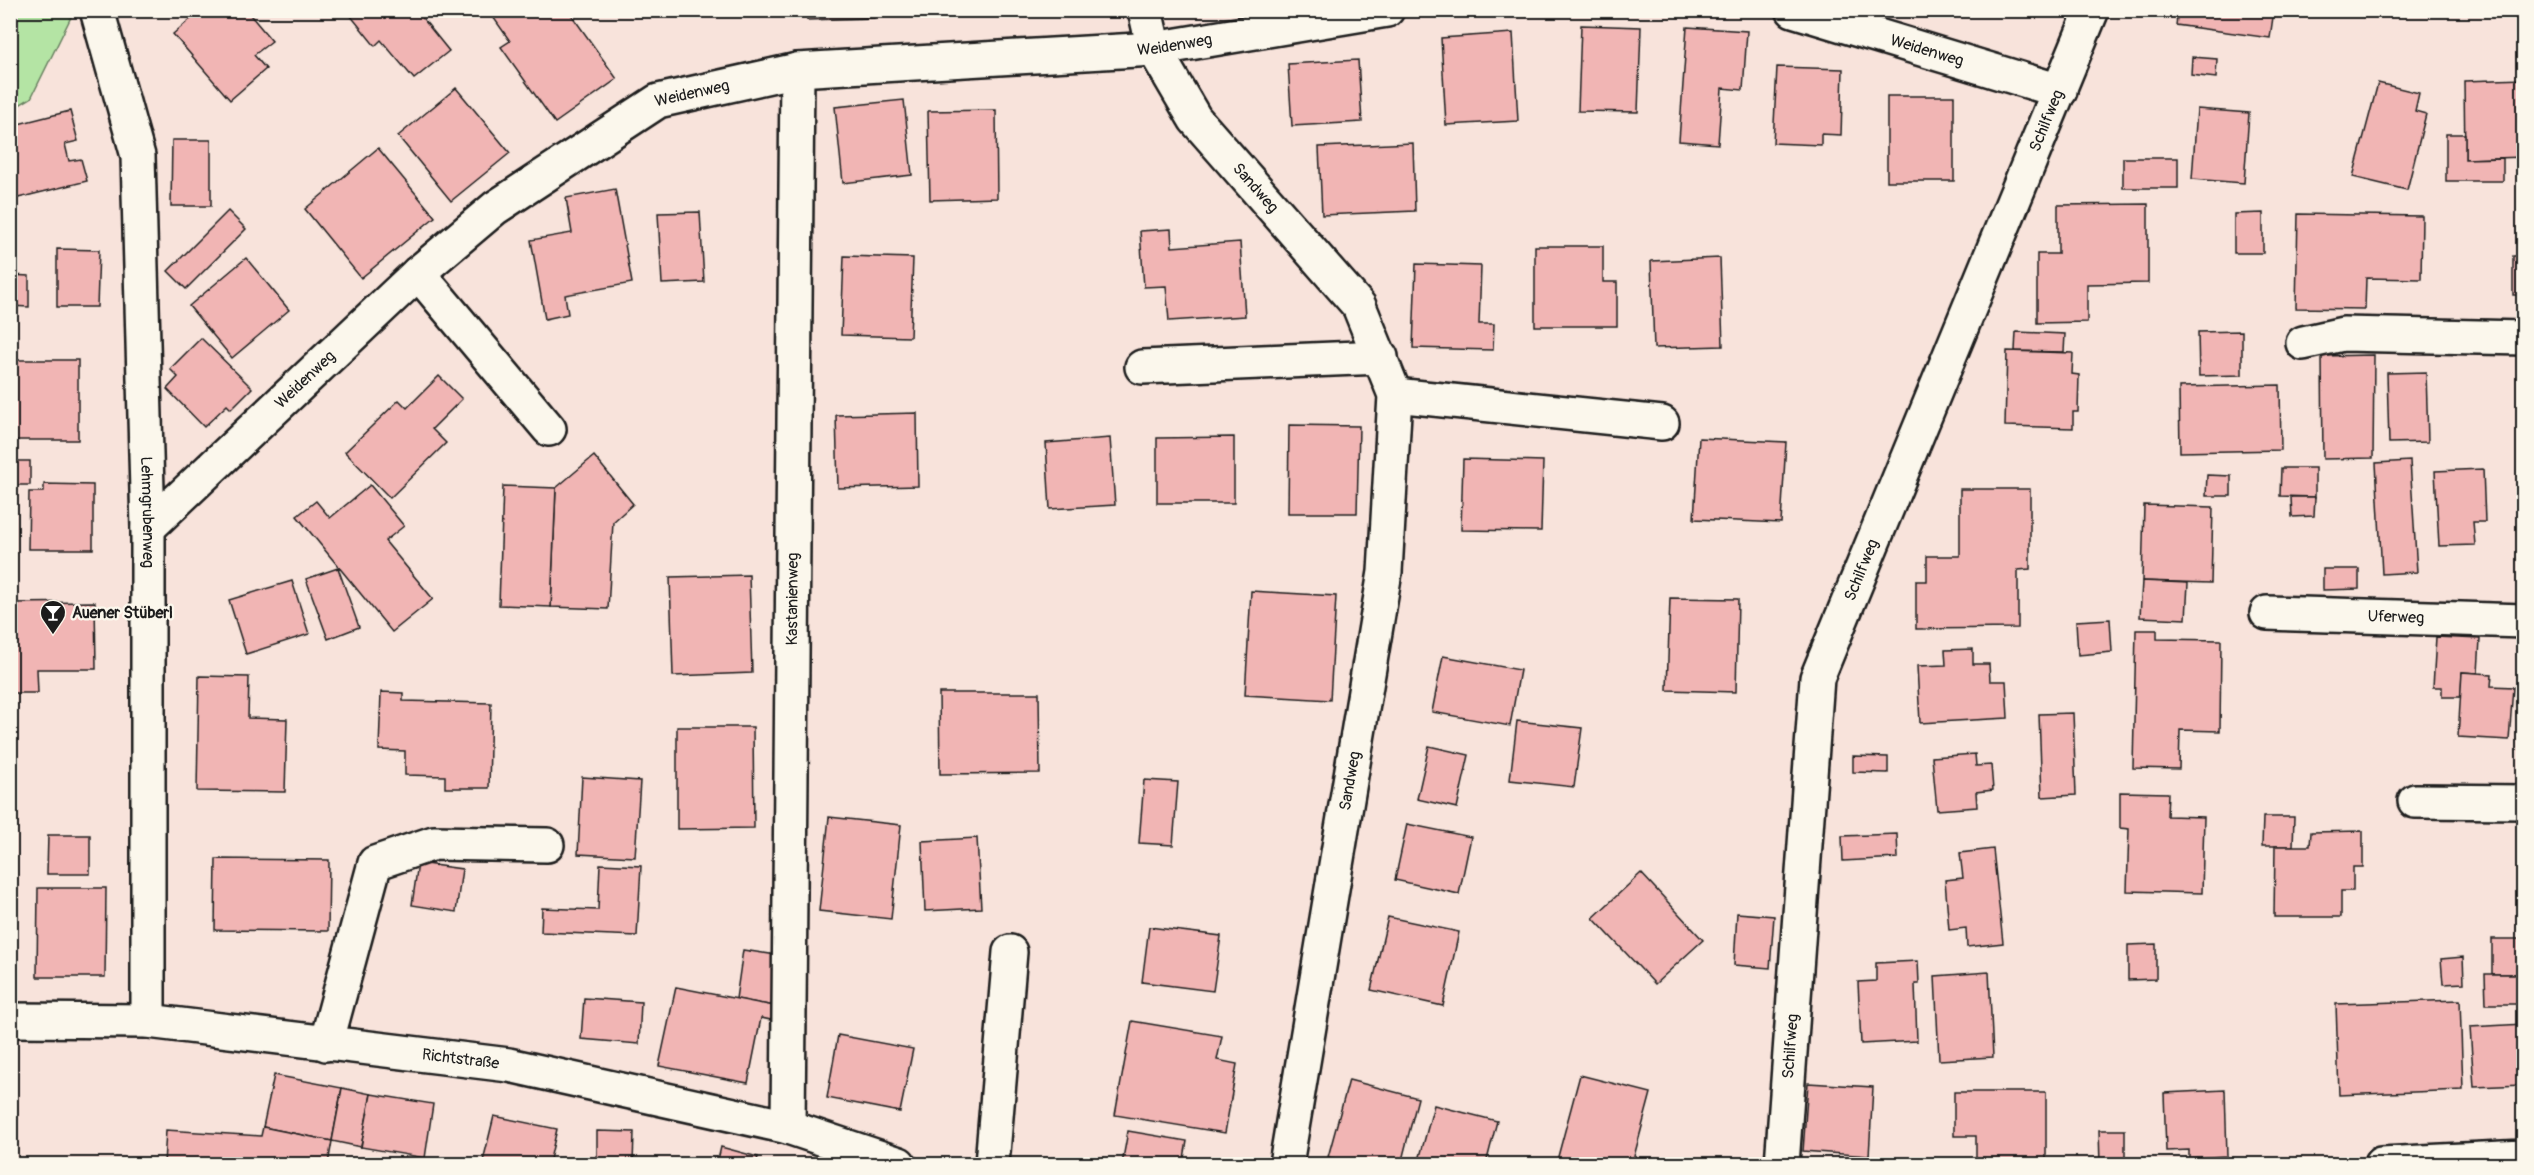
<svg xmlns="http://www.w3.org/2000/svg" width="2534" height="1175" font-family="Pangolin,sans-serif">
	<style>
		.green { fill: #b4e4a4; stroke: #688060; stroke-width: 1.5 }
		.building { fill: #f1b5b4; stroke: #1c1c1c; stroke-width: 1.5 }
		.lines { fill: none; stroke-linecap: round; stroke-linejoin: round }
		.minor-casing { stroke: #1c1c1c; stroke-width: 38 }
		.minor { stroke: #fbf7ec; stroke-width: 33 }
		.labels { text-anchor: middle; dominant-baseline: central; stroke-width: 4.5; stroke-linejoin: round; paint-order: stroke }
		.street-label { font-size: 16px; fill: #1c1c1c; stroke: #fbf7ec }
		.poi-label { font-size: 16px; font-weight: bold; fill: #1c1c1c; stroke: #fbf7ec; text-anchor: start }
	</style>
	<rect width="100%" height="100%" fill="#f8e3db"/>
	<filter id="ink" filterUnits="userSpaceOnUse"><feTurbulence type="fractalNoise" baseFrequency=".0167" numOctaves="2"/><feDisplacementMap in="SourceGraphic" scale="12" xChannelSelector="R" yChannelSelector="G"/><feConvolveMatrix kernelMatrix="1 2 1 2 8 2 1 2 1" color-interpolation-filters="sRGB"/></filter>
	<g filter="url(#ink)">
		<!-- green -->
		<path class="green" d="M11,10L74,11L31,98L11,110Z"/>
		<!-- building -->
		<g class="building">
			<path d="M201,10H246L272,41L254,55L266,69L230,100L173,34Z"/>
			<path d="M346,10H416L449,51L414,79L381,40L375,46Z"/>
			<path d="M496,10H568L617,79L555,123L501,47L510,41L491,14Z"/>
			<path d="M807,10H873L874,18L807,20Z"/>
			<path d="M2178,10H2274L2270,38L2176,25Z"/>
			<path d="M1581,25L1641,27L1638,112L1578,111Z"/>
			<path d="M1687,27L1747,31L1743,90L1722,88L1718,144L1679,141Z"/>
			<path d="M1513,33L1518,121L1446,125L1441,38Z"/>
			<path d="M2192,57L2217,59L2216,78L2191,75Z"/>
			<path d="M1358,60L1362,122L1292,126L1288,64Z"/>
			<path d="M1777,67L1843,69L1841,135L1821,134V145L1773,143Z"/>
			<path d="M2524,79V157L2465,159L2464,81Z"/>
			<path d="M2378,83L2419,93L2415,111L2426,114L2407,190L2353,177Z"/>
			<path d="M456,88L510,153L451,201L398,136Z"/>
			<rect x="1887" y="96" width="67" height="85"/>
			<path d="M904,100L912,175L843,183L835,107Z"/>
			<path d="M2197,109L2249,113L2244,183L2192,179Z"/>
			<path d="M996,110L997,198L930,200L928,111Z"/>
			<path d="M70,111L78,141L65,144L69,161L81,159L87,181L10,200V126Z"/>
			<path d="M2446,134H2465V159L2503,158V181H2446Z"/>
			<path d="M172,140H211V206H171Z"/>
			<path d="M1413,143L1415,211L1322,215L1319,147Z"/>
			<path d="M378,148L435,217L361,278L305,209Z"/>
			<rect x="2123" y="158" width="55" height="30"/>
			<path d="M615,189L632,283L565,295L568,314L545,319L531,240L572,233L566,198Z"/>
			<path d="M2148,204V283L2087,284V322L2037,323V254H2058V205Z"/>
			<path d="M228,211L246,229L186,289L168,271Z"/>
			<path d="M700,212L704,282L662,284L658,213Z"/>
			<path d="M2263,213V253H2234V214Z"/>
			<path d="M2298,214L2422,216L2421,279L2366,278L2365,309L2296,308Z"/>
			<path d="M1171,229L1172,247L1240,242L1245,316L1169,321L1166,286L1144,287L1140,231Z"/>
			<path d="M1535,246H1603V282H1617V326H1535Z"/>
			<path d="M57,249L99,250L97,307H57Z"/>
			<path d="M844,256L913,258L910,337L841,335Z"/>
			<rect x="2513" y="256" width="11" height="39"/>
			<path d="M246,258L289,310L232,358L189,306Z"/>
			<path d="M1720,258L1723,346L1654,348L1651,261Z"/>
			<path d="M1416,264L1481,266L1479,324H1494L1493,350L1413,348Z"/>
			<path d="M10,275L29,276V307L10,306Z"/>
			<path d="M2242,331V375L2199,376L2198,332Z"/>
			<path d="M2016,332L2065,334L2064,352L2015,351Z"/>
			<path d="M201,338L252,388L231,409L227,405L204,427L167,389L178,377L170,369Z"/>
			<path d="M2007,351L2073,353L2072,374L2079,375L2078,412H2073V428L2005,426Z"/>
			<path d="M2374,355L2373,458L2323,459L2322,356Z"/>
			<rect x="10" y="360" width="68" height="80"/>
			<path d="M2426,372L2428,442L2389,443L2387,373Z"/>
			<path d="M439,376L462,399L432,429L446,443L390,498L345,452L399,400L407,408Z"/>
			<path d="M2280,385L2281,450L2180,452L2179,387Z"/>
			<path d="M917,413L918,486L838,488L836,415Z"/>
			<path d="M1289,425L1359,426L1357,513H1288Z"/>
			<path d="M1234,437V503H1157V438Z"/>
			<path d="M1110,438L1115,505L1050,509L1046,443Z"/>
			<path d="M1699,438L1786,442L1781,523L1694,519Z"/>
			<path d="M594,456L633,504L613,522L608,609L551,607L556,488Z"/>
			<path d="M1463,459L1543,461L1541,531L1461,530Z"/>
			<rect x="10" y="461" width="20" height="24"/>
			<path d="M2410,461L2417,572L2382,574L2376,463Z"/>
			<path d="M2281,468H2315V497L2280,496Z"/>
			<path d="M2483,469L2485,522H2473L2475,545L2439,546L2435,471Z"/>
			<path d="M2207,475L2231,476V496H2206Z"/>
			<path d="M44,484L93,485V549H28L29,492H44Z"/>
			<path d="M370,485L404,526L385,541L433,599L392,632L297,516L316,501L330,518Z"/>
			<path d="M503,486L556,488L551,607L499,605Z"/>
			<path d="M1960,489H2030V569L2018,570V628L1916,629V581H1927V556H1960Z"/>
			<path d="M2291,497H2315L2314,516L2292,517Z"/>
			<path d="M2144,505L2213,507L2211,583L2142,581Z"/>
			<path d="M338,568L359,627L328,639L306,579Z"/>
			<path d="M2323,569H2359V589L2323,590Z"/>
			<path d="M749,575L752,673L673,676L670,577Z"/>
			<path d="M292,581L309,634L246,654L229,600Z"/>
			<path d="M2142,581L2188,583L2186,619L2140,617Z"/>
			<path d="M1251,591L1336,596L1330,700L1245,695Z"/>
			<path d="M1670,598L1738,599L1736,692L1667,690Z"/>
			<path d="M95,602L96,669H37L38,693H10V603Z"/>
			<path d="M2110,619L2112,652L2078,655L2076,621Z"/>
			<path d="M2136,630H2157V639L2221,640L2220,731L2180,730L2179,769L2133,768Z"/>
			<path d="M2436,637L2480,639L2478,673L2462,672L2461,697H2442V687H2433Z"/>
			<path d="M1973,649V664H1989L1990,681H2006L2008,718L1920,723L1917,666L1946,665L1945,650Z"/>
			<path d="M1443,656L1520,670L1510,726L1432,712Z"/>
			<path d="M2462,672L2492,674L2491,686L2513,687L2509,740L2458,737Z"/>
			<path d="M199,676L249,677L248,718L287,719L285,792L197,791Z"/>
			<path d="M381,692L403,693V701L491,703L489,788H445V776L405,775V751L379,750Z"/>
			<path d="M939,693H1039L1040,773L940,774Z"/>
			<path d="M2073,713L2076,795L2042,797L2039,714Z"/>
			<path d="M1517,721L1582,728L1574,787L1510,780Z"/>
			<path d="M677,727H753L754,828L677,829Z"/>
			<path d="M1429,746L1469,755L1457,808L1417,799Z"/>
			<path d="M1975,754L1976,766L1991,765L1993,790L1976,792L1977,807L1937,810L1932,757Z"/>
			<path d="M1853,756L1888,757V773L1853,772Z"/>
			<path d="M582,777L640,781L635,857L578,854Z"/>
			<path d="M1144,780L1178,782L1173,845L1139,843Z"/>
			<path d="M2120,792L2168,793L2167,816L2204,817L2202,893L2127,891L2129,829L2120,828Z"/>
			<path d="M829,817L901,825L891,919L819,911Z"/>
			<path d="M2263,817H2294L2293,846H2262Z"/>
			<path d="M1407,824L1471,837L1459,894L1395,880Z"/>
			<path d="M2363,831V867H2353V891H2341V917H2274L2275,846H2310L2311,832Z"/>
			<path d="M1897,834L1898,858L1843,861L1842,836Z"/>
			<path d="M48,835H90V874H47Z"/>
			<path d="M977,838L981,908L925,911L922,841Z"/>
			<path d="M1993,849L2003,943L1967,947L1966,928L1949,930L1945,880L1963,878L1960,853Z"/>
			<path d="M216,859L329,860L328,931L215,930Z"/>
			<path d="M418,863L462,869L456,912L412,905Z"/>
			<path d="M600,864L641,866L637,936L541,932L542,908L598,910Z"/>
			<path d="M1641,873L1703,940L1655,984L1593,918Z"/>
			<path d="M38,888H106L105,977H37Z"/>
			<path d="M1737,913L1774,916L1770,968L1734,965Z"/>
			<path d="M1388,917L1459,932L1443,1006L1371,990Z"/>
			<path d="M1149,927L1221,936L1213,991L1142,982Z"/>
			<rect x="2492" y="939" width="32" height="35"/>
			<path d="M2156,944V979L2128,980V945Z"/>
			<path d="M743,950L783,956L774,1006L736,999Z"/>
			<path d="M2463,957L2464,983L2443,984L2441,959Z"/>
			<path d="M1918,961L1919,984H1915L1917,1041L1861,1044L1858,982L1876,981V963Z"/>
			<path d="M1989,972L1993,1057L1939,1060L1935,976Z"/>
			<path d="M2485,974H2524V1004H2486Z"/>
			<path d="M676,987L774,1006L771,1020L761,1018L748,1083L659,1066Z"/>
			<path d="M584,998L641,1002L639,1044L581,1039Z"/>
			<path d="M2460,1000L2463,1090L2339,1095L2336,1004Z"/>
			<path d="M1132,1021L1222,1036L1217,1060L1237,1064L1225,1133L1115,1115Z"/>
			<path d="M2524,1024V1085L2474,1087L2470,1027Z"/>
			<path d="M838,1035L913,1049L900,1112L827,1098Z"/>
			<path d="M274,1075L342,1088L332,1141L263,1127Z"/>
			<path d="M1580,1075L1651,1093L1632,1164H1556Z"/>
			<path d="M1349,1080L1418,1098L1401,1164H1358L1328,1157Z"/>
			<path d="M1808,1083L1873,1087L1869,1156L1803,1151Z"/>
			<path d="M342,1088L371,1094L361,1147L332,1141Z"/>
			<path d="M2225,1090L2227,1156L2189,1158V1150L2166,1151L2164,1093Z"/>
			<path d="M1954,1092H2046V1164H1976V1136H1954Z"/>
			<path d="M371,1094L433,1104L425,1158L361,1147Z"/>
			<path d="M1434,1105L1497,1121L1486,1164H1418Z"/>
			<path d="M494,1116L557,1129L549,1164H499L483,1161Z"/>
			<path d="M263,1127L332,1141L328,1164H164L166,1130L261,1136Z"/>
			<path d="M2099,1130H2125V1164H2100Z"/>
			<path d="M597,1131L634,1132L633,1164H597Z"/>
			<path d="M1128,1131L1187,1141L1183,1164H1122Z"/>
			<path d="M721,1147L758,1157L756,1164H717Z"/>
			<path d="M1913,1159L1935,1160V1164H1913Z"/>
		</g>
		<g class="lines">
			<defs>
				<g id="minor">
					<path id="s1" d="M97,10L138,156L148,528V1021"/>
					<path id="s2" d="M1145,10L1154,49L1195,119L1359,306L1395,395L1385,572L1286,1164"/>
					<path id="s3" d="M1793,10L2060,91"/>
					<path d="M418,273L549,429"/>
					<path d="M2303,343L2343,334L2524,338"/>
					<path d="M1142,367L1381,357"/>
					<path d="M1395,395L1662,423"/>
					<path id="s4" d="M148,528L418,273L495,208L658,101L797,70L1154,49L1387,10"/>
					<path id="s5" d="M2267,613L2524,621"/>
					<path d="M2415,801L2524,802"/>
					<path id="s6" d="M10,1020L148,1021L509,1065L788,1127L899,1164"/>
					<path d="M326,1044L375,863L434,843L547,845"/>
					<path id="s7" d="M788,1127L797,70"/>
					<path d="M992,1164L1010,952"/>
					<path id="s8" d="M1782,1164L1817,678L2092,10"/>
					<path d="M2381,1164L2524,1157"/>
				</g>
			</defs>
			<!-- minor casing -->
			<use href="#minor" class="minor-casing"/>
			<!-- minor -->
			<use href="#minor" class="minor"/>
		</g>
	</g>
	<!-- icons -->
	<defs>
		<symbol id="bar-pin" viewBox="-11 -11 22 30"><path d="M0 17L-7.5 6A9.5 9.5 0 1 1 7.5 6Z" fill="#1c1c1c" stroke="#fbf7ec"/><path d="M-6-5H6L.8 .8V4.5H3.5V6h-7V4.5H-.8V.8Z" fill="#fff"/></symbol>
	</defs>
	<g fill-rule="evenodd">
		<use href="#bar-pin" x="38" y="598" width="30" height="40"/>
	</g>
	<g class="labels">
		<!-- street labels -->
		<g class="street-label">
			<text stroke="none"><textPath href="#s4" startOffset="1188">Weidenweg</textPath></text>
			<text stroke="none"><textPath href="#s3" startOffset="140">Weidenweg</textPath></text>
			<text stroke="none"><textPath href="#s4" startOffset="702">Weidenweg</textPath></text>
			<text stroke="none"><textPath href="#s8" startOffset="1090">Schilfweg</textPath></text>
			<text stroke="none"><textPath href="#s2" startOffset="213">Sandweg</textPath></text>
			<text stroke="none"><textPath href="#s4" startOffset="216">Weidenweg</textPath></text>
			<text stroke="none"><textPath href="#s1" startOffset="508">Lehmgrubenweg</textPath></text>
			<text stroke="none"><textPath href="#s8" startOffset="604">Schilfweg</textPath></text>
			<text stroke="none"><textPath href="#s7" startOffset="528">Kastanienweg</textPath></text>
			<text stroke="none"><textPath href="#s5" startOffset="129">Uferweg</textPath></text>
			<text transform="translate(1350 781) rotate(-80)">Sandweg</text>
			<text stroke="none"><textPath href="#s8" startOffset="118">Schilfweg</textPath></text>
			<text stroke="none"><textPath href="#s6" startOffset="453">Richtstraße</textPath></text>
		</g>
		<!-- poi labels -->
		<g class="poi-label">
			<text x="72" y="613">Auener Stüberl</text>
		</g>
	</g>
	<!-- margin -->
	<rect width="2534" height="1175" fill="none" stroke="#fbf7ec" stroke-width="36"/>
	<rect x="18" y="18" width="2498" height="1139" fill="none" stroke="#1c1c1c" stroke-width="2" filter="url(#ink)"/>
</svg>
